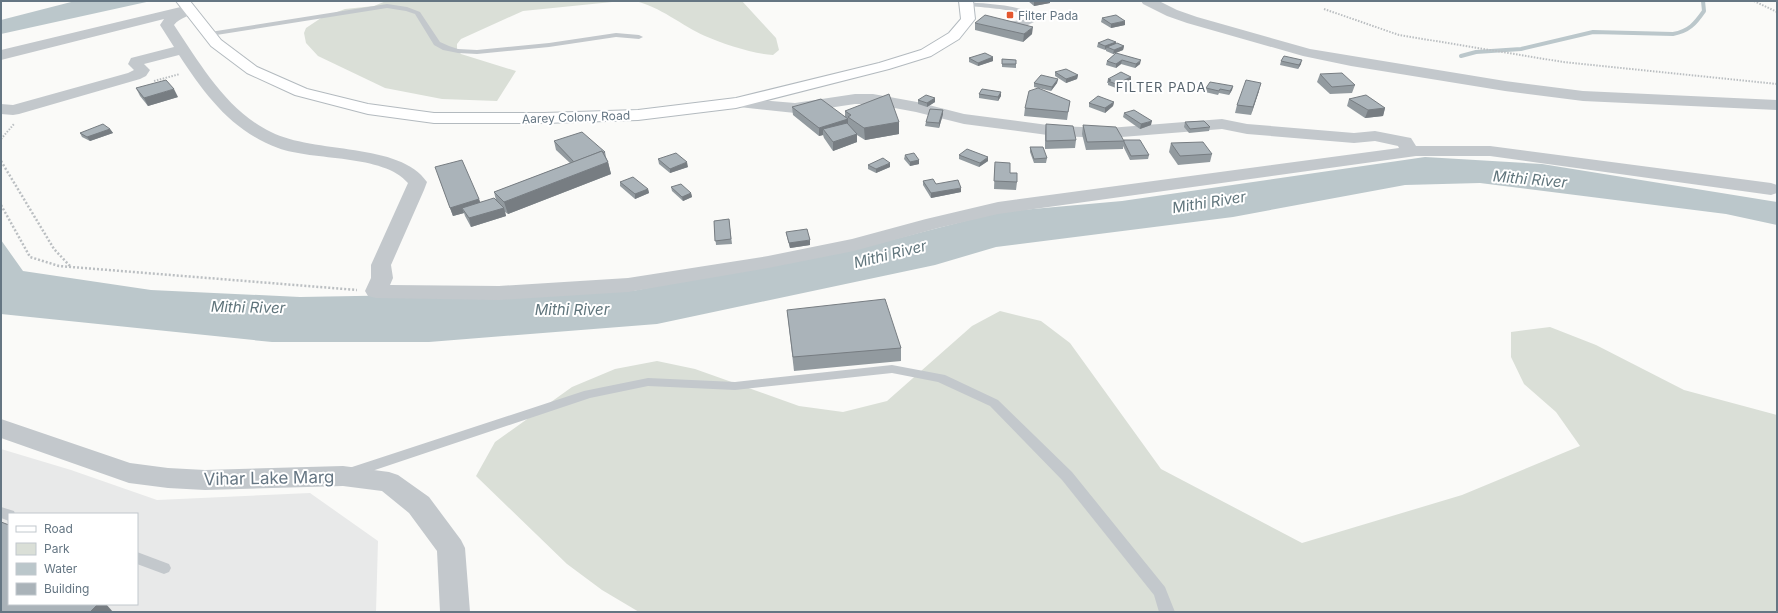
<svg xmlns="http://www.w3.org/2000/svg" width="1778" height="613" font-family="Inter,sans-serif">
	<style>
		.built { fill: #e8e9e9; fill-rule: evenodd }
		.green { fill: #dadfd7 }
		.water { fill: #bbc7cb }
		.lines { fill: none; stroke-linecap: round; stroke-linejoin: round }
		.stream { stroke: #bbc7cb; stroke-width: 4 }
		.secondary-casing { stroke: #b3babf; stroke-width: 2 }
		.path-far1 { stroke: #bbbfc2; stroke-width: 2; stroke-dasharray: 1.5 1.5; stroke-linecap: butt }
		.path { stroke: #bbbfc2; stroke-width: 2.5; stroke-dasharray: 2 2; stroke-linecap: butt }
		.service { fill: #c3c8cc; fill-rule: evenodd }
		.minor { fill: #c3c8cc; fill-rule: evenodd }
		.tertiary { fill: #c3c8cc; fill-rule: evenodd }
		.secondary { fill: #fff; fill-rule: evenodd }
		.wall { fill: #929a9f }
		.shaded-wall { fill: #777d82 }
		.building { fill: #aab3b9; stroke: #777d82 }
		.poi-dot { fill: #e4572e; stroke: #fff; stroke-width: 1.5 }
		.labels { text-anchor: middle; dominant-baseline: central; stroke-width: 4; stroke-linejoin: round; paint-order: stroke }
		.far-poi-label { font-size: 12px; fill: #657683; stroke: #fff; text-anchor: start }
		.far-street-label { font-size: 12px; fill: #657683; stroke: #fff }
		.far-neighbourhood-label { font-size: 13px; letter-spacing: 1px; fill: #57646e; stroke: #fff }
		.water-label { font-size: 15px; font-style: italic; fill: #60757c; stroke: #fff }
		.near-street-label { font-size: 17px; fill: #657683; stroke: #fff }
	</style>
	<rect width="100%" height="100%" fill="#fafaf8"/>
	<!-- built -->
	<path class="built" d="M1,449L71,470L157,500L310,493L378,541L376,612H1ZM9,514H137V604H9Z"/>
	<!-- green -->
	<g class="green">
		<path d="M386,1H622L523,11L461,39L457,44V49L461,54L516,71L497,101L442,99L385,88L318,56L306,43L304,33L306,28L321,18L345,9L374,6Z"/>
		<path d="M634,1H742L776,38L779,50L773,55C754,54 723,44 705,36C682,26 660,6 634,1Z"/>
		<path d="M1000,311L1041,321L1070,343L1161,469L1302,543L1462,495L1580,446L1556,412L1524,384L1511,357V332L1550,327L1596,345L1684,390L1777,415V612H639L602,590L567,564L476,476L495,442L572,387L615,369L657,361L695,369L799,406L843,412L887,401L972,326Z"/>
	</g>
	<!-- water -->
	<g class="water">
		<path d="M75,1H151L1,34V20Z"/>
		<path d="M1425,157L1542,164L1777,202V225L1726,214L1480,183L1405,185L1233,217L996,247L935,265L657,324L429,342H272L1,314V240L23,271L151,290L300,297L632,291L868,246L1000,212L1122,201Z"/>
	</g>
	<g class="lines">
		<!-- stream -->
		<path class="stream" d="M1461,56L1476,52L1521,49L1593,32L1673,34C1689,31 1695,24 1704,11L1703,1"/>
		<defs>
			<path id="secondary" d="M176,1H190L221,40L257,67L307,89L368,104L434,113H544L638,110L736,98L879,63L921,50L949,33L961,19L959,1H973L975,19L959,39L931,56L889,69L736,108L638,120L544,123H434L368,114L295,95L247,73L211,46Z"/>
		</defs>
		<!-- secondary casing -->
		<use href="#secondary" class="secondary-casing"/>
		<!-- path-far1 -->
		<g class="path-far1">
			<path d="M1754,1L1777,12"/>
			<path d="M1324,9L1399,35L1563,62L1777,84"/>
			<path d="M154,81L180,74"/>
			<path d="M1,139L14,124"/>
		</g>
		<!-- path -->
		<g class="path">
			<path d="M1,161L54,249L70,266"/>
			<path d="M1,205L30,257L59,266L357,290"/>
		</g>
		<!-- service -->
		<g class="service">
			<path d="M966,2C985,4 1028,4 1038,20L1028,25L1006,26V22L1030,19C1023,8 977,8 964,5V3Z"/>
			<path d="M387,4L407,7L420,12L440,42L449,46L458,49L477,50L549,43L616,33L639,35L643,37L639,39L616,37L549,47L477,54L458,53L443,50L434,45L415,14L406,11L387,8L210,36L206,34L210,32Z"/>
			<path d="M892,365L945,375L998,400L1072,472L1165,587L1175,612H1159L1154,595L1062,480L990,406L938,382L892,373L735,390L648,386L590,398L351,478L346,477L344,473L346,469L584,391L648,378L735,382Z"/>
			<path d="M1,507L14,511L15,514H9V521L1,518Z"/>
			<path d="M137,552L169,564L171,568L169,572L164,574L137,564Z"/>
		</g>
		<!-- minor -->
		<g class="minor">
			<path d="M189,5L194,6L196,9C191,17 180,17 174,25C201,65 226,110 271,132C314,154 400,142 427,182L424,190L391,265L393,278L390,285L499,286L628,278L768,256L852,239L926,219L998,202L1399,148L1398,146L1375,141L1354,143L1247,134L1222,129L1109,138L1055,136L964,124L916,112L873,104H855L795,113L730,106L728,103L730,100L736,98L795,103L855,94H873L917,102L964,114L1055,126L1109,128L1222,119L1247,124L1354,133L1375,131L1411,138L1416,146H1490L1771,183L1777,185V193L1771,195L1490,156H1416L998,214L938,228L854,251L768,268L628,292L499,300L376,298L368,296L365,291L371,278V265L408,183C384,154 313,161 278,148C232,131 205,95 179,55L144,64L150,70L146,76L140,79L19,114L13,115L1,114V104L13,105L128,73L134,70L128,64L131,58L174,47L160,25L164,19L1,60V50Z"/>
			<path d="M1,419L130,463L168,468L205,470L343,466L389,472L398,475L429,497L461,540L465,548L470,612H440L437,551L409,513L382,491L343,486L205,490L168,488L129,483L1,438Z"/>
		</g>
		<!-- tertiary -->
		<path class="tertiary" d="M1141,1H1159L1177,10L1197,17L1310,49L1505,81L1583,91L1777,100V110L1583,101L1505,91L1351,66L1303,56L1187,23L1167,16L1143,4Z"/>
		<!-- secondary -->
		<use href="#secondary" class="secondary"/>
	</g>
	<!-- wall -->
	<g class="wall">
		<path d="M1028,1H1050V3L1034,6Z"/>
		<path d="M1102,18L1125,25L1111,28L1101,22Z"/>
		<path d="M975,23L1032,34L1023,42L975,30Z"/>
		<path d="M1116,42V44L1124,46L1123,50L1113,54L1106,51V49L1105,50L1097,47L1098,43Z"/>
		<path d="M1116,53L1140,64L1135,68L1121,64L1116,68L1106,65L1107,61Z"/>
		<path d="M993,57V61L978,66L969,62V58Z"/>
		<path d="M1002,59L1016,60V68L1002,67Z"/>
		<path d="M1281,61L1301,64L1298,69L1280,65Z"/>
		<path d="M1055,72L1078,75L1077,79L1066,83L1055,76Z"/>
		<path d="M1320,74L1355,85L1352,93L1330,94L1317,82Z"/>
		<path d="M1131,77V81L1116,88L1108,85V83H1107L1108,79Z"/>
		<path d="M1058,79L1057,83L1051,91L1034,87V83Z"/>
		<path d="M1233,86L1232,90L1229,95L1219,93L1218,95L1205,92L1206,88Z"/>
		<path d="M136,88L178,97L148,106L140,96Z"/>
		<path d="M1259,91L1251,115L1235,113L1237,105Z"/>
		<path d="M1001,92V96L998,101L979,98V94Z"/>
		<path d="M935,98V102L927,107L918,104V100Z"/>
		<path d="M1349,99L1385,108L1383,116L1365,118L1347,106Z"/>
		<path d="M1070,101L1067,120L1024,116L1025,108Z"/>
		<path d="M1114,102L1113,106L1105,113L1089,107V103Z"/>
		<path d="M792,107L845,116V111L899,122V134L865,140L857,135V142L833,151L824,138L823,135L819,136L793,115Z"/>
		<path d="M943,110V114L939,128L925,126L926,122Z"/>
		<path d="M1124,113L1151,125L1140,129L1123,117Z"/>
		<path d="M1185,122L1210,127L1209,131L1189,133L1184,127Z"/>
		<path d="M1046,124L1076,140L1075,148L1045,149V132Z"/>
		<path d="M1083,125L1124,140L1149,155L1148,159L1130,160L1123,146V149L1086,150L1082,134Z"/>
		<path d="M110,129L113,133L90,141L82,137L80,133Z"/>
		<path d="M554,141L605,152L606,157L608,162L611,174L508,214L505,212L506,216L471,227L465,216L464,213L453,216L438,175L479,199L480,202L496,200L494,192L570,163L556,150Z"/>
		<path d="M1171,143L1212,154L1210,162L1178,165L1169,152Z"/>
		<path d="M1030,147L1047,158L1046,163H1034L1030,152Z"/>
		<path d="M905,155L919,160V164L910,166L904,159Z"/>
		<path d="M959,155L988,161L979,167L959,159Z"/>
		<path d="M658,159L688,167L670,173L659,164Z"/>
		<path d="M995,162L1010,173L1017,182L1016,190L994,189Z"/>
		<path d="M868,165L890,167L876,173L868,169Z"/>
		<path d="M923,181L936,184L961,192L931,198L923,185Z"/>
		<path d="M620,182L648,189L649,193L635,199L620,186Z"/>
		<path d="M671,187L691,193L692,197L683,201L672,191Z"/>
		<path d="M729,219L732,244L716,245L714,221Z"/>
		<path d="M786,232L810,245L790,248L787,237Z"/>
		<path d="M787,310L901,348V361L794,371Z"/>
	</g>
	<!-- shaded-wall -->
	<g class="shaded-wall">
		<path d="M1040,1H1050V3L1034,6V2Z"/>
		<path d="M1125,21V25L1111,28V24Z"/>
		<path d="M1033,27L1032,34L1023,42L1024,34Z"/>
		<path d="M1116,42L1115,45L1107,47L1106,49L1105,50V46Z"/>
		<path d="M1124,46L1123,50L1113,54L1114,50Z"/>
		<path d="M993,57V61L978,66V63Z"/>
		<path d="M1122,60L1121,64L1116,68V64Z"/>
		<path d="M1141,60L1140,64L1135,68L1136,64Z"/>
		<path d="M1302,60L1301,64L1298,69L1299,65Z"/>
		<path d="M1078,75L1077,79L1066,83V79Z"/>
		<path d="M1131,77V81L1116,88V84Z"/>
		<path d="M1058,79L1057,83L1051,91L1052,87Z"/>
		<path d="M1261,83L1259,91L1251,115L1253,107Z"/>
		<path d="M1233,86L1232,90L1229,95L1230,91Z"/>
		<path d="M174,89L178,97L148,106L144,98Z"/>
		<path d="M1001,92V96L998,101V97Z"/>
		<path d="M935,98V102L927,107V103Z"/>
		<path d="M1114,102L1113,106L1105,113V108Z"/>
		<path d="M1385,108L1383,116L1365,118L1368,110Z"/>
		<path d="M943,110V114L939,128V123Z"/>
		<path d="M848,119V127L823,129V135L819,136V128Z"/>
		<path d="M1152,121L1151,125L1140,129L1141,124Z"/>
		<path d="M899,122V134L865,140L864,128Z"/>
		<path d="M110,129L113,133L90,141L87,137Z"/>
		<path d="M857,134V142L833,151V142Z"/>
		<path d="M988,157V161L979,167L980,163Z"/>
		<path d="M919,160V164L910,166V162Z"/>
		<path d="M608,162L611,174L508,214L504,202Z"/>
		<path d="M687,162L688,167L670,173V169Z"/>
		<path d="M890,163V167L876,173V169Z"/>
		<path d="M961,188V192L931,198V193Z"/>
		<path d="M648,189L649,193L635,199V194Z"/>
		<path d="M691,193L692,197L683,201L682,197Z"/>
		<path d="M479,199L482,208H462L464,213L453,216L450,208Z"/>
		<path d="M504,208L506,216L471,227L469,218Z"/>
		<path d="M810,240V245L790,248L789,243Z"/>
		<path d="M98,604H106L113,612H90Z"/>
	</g>
	<!-- building -->
	<g class="building">
		<path d="M985,15L1033,27L1024,34L975,23Z"/>
		<path d="M1116,15L1125,21L1111,24L1102,18Z"/>
		<path d="M1108,39L1116,42L1105,46L1098,43Z"/>
		<path d="M1117,43L1124,46L1114,50L1107,47Z"/>
		<path d="M985,53L993,57L978,63L969,58Z"/>
		<path d="M1116,53L1141,60L1136,64L1122,60L1116,64L1107,61Z"/>
		<path d="M1284,56L1302,60L1299,65L1281,61Z"/>
		<path d="M1002,59L1016,60V64H1002Z"/>
		<path d="M1066,69L1078,75L1066,79L1055,72Z"/>
		<path d="M1121,72L1131,77L1116,84L1108,81L1111,80L1108,79Z"/>
		<path d="M1342,73L1355,85L1332,87L1320,74Z"/>
		<path d="M1041,75L1058,79L1052,87L1034,83Z"/>
		<path d="M166,80L174,89L144,98L136,88Z"/>
		<path d="M1246,80L1261,83L1253,107L1237,105Z"/>
		<path d="M1210,82L1233,86L1230,91L1220,89L1219,91L1206,88Z"/>
		<path d="M1038,88L1070,101L1068,112L1025,108L1029,91Z"/>
		<path d="M982,89L1001,92L998,97L979,94Z"/>
		<path d="M889,94L899,122L864,128L848,117L851,115L845,111Z"/>
		<path d="M926,95L935,98L927,103L918,100Z"/>
		<path d="M1366,95L1385,108L1368,110L1349,99Z"/>
		<path d="M1098,96L1114,102L1105,108L1089,103Z"/>
		<path d="M821,99L848,119L819,128L792,107Z"/>
		<path d="M930,109L943,110L939,123L926,122Z"/>
		<path d="M1134,110L1152,121L1141,124L1124,113Z"/>
		<path d="M1204,121L1210,127L1190,129L1185,122Z"/>
		<path d="M847,123L857,134L833,142L823,129Z"/>
		<path d="M103,124L110,129L87,137L80,133Z"/>
		<path d="M1046,124L1073,126L1076,140L1046,141Z"/>
		<path d="M1083,125L1116,127L1124,141L1087,142Z"/>
		<path d="M582,132L605,152L603,153L602,151L574,162L554,141Z"/>
		<path d="M1124,140H1140L1149,155L1131,156L1124,142Z"/>
		<path d="M1203,142L1212,154L1180,156L1171,143Z"/>
		<path d="M1030,147H1043L1047,158L1034,159Z"/>
		<path d="M967,149L988,157L980,163L959,155Z"/>
		<path d="M602,151L608,162L504,202L494,192Z"/>
		<path d="M676,153L687,162L670,169L658,159Z"/>
		<path d="M914,153L919,160L910,162L905,155Z"/>
		<path d="M883,158L890,163L876,169L868,165Z"/>
		<path d="M462,160L479,199L450,208L435,167Z"/>
		<path d="M995,162L1010,163V173H1017V182L994,181Z"/>
		<path d="M633,177L648,189L635,194L620,182Z"/>
		<path d="M933,179L936,184L958,180L961,188L931,193L923,181Z"/>
		<path d="M681,184L691,193L682,197L671,187Z"/>
		<path d="M494,198L504,208L469,218L462,208Z"/>
		<path d="M729,219L731,239L715,241L714,221Z"/>
		<path d="M807,229L810,240L789,243L786,232Z"/>
		<path d="M885,299L901,348L793,357L787,310Z"/>
		<path d="M1,522L9,525V604H98L90,612H1Z"/>
	</g>
	<!-- markers -->
	<rect class="poi-dot" x="1006" y="11" width="8" height="8" rx="2"/>
	<g class="labels">
		<!-- far-poi labels -->
		<g class="far-poi-label">
			<text x="1018" y="15">Filter Pada</text>
		</g>
		<!-- far-street labels -->
		<g class="far-street-label">
			<text transform="translate(576 117) rotate(-2)">Aarey Colony Road</text>
		</g>
		<!-- far-neighbourhood labels -->
		<g class="far-neighbourhood-label">
			<text x="1161" y="87">FILTER PADA</text>
		</g>
		<!-- water labels -->
		<g class="water-label">
			<text transform="translate(1530 179) rotate(5)">Mithi River</text>
			<text transform="translate(1209 202) rotate(-9)">Mithi River</text>
			<text transform="translate(890 254) rotate(-14)">Mithi River</text>
			<text transform="translate(248 307) rotate(1)">Mithi River</text>
			<text x="572" y="309">Mithi River</text>
		</g>
		<!-- near-street labels -->
		<g class="near-street-label">
			<text transform="translate(269 478) rotate(-1)">Vihar Lake Marg</text>
		</g>
	</g>
	<!-- border -->
	<rect width="1778" height="613" fill="none" stroke="#657683" stroke-width="4"/>
	<!-- legend -->
	<rect x="8" y="513" width="130" height="92" fill="#ffffff" stroke="#c1c8cd"/>
	<rect x="16" y="526" width="20" height="6" fill="#ffffff" stroke="#c1c8cd"/>
	<text x="44" y="533" font-size="12" fill="#657683">Road</text>
	<rect x="16" y="543" width="20" height="12" fill="#dadfd7" stroke="#c1c8cd"/>
	<text x="44" y="553" font-size="12" fill="#657683">Park</text>
	<rect x="16" y="563" width="20" height="12" fill="#bbc7cb" stroke="#c1c8cd"/>
	<text x="44" y="573" font-size="12" fill="#657683">Water</text>
	<rect x="16" y="583" width="20" height="12" fill="#aab3b9" stroke="#c1c8cd"/>
	<text x="44" y="593" font-size="12" fill="#657683">Building</text>
</svg>
